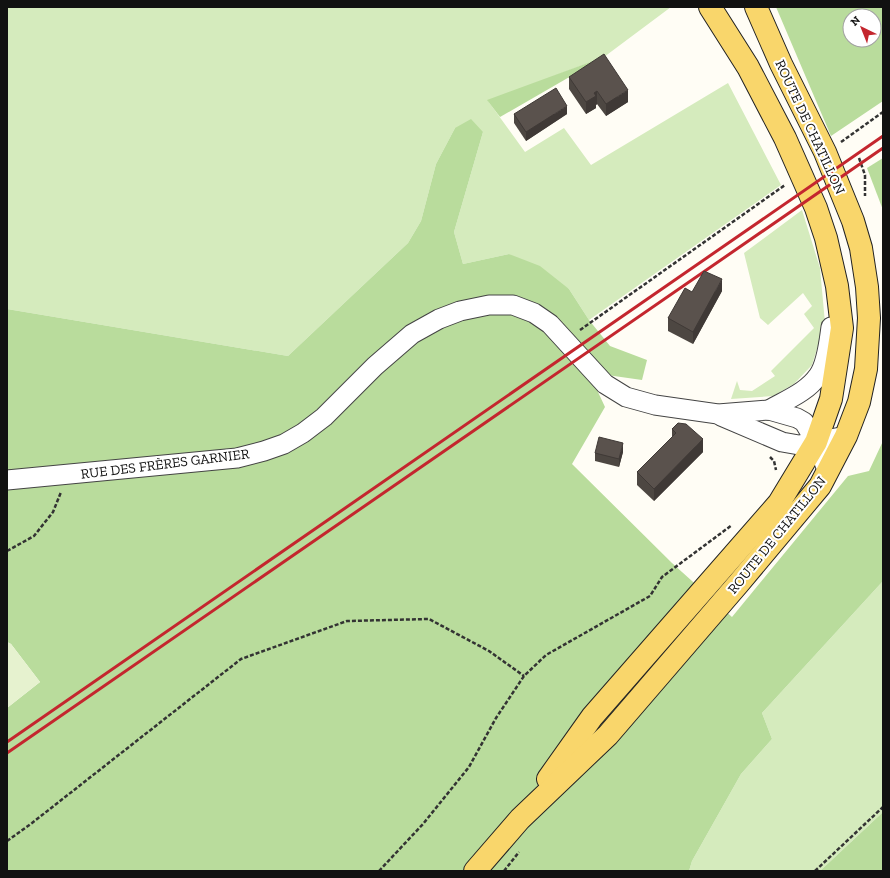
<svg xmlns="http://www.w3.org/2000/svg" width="890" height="878" font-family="'Zilla Slab',serif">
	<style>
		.green { fill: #d5ebbd }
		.forest { fill: #b9dc9c; fill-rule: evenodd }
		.pitch { fill: #e6f2cf }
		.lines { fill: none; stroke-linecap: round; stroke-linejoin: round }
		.street-casing { stroke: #444; stroke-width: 21 }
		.primary-casing { stroke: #222; stroke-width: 24 }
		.path { stroke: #333; stroke-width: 2.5; stroke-dasharray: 4 2; stroke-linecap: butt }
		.street { stroke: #fff; stroke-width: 19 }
		.primary { stroke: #f9d66b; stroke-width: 22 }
		.rail { stroke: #c4262e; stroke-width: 3 }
		.wall { fill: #4d4742 }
		.shaded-wall { fill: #3f3936 }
		.building { fill: #5a524d; stroke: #3f3936 }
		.labels { text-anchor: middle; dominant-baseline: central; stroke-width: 4; stroke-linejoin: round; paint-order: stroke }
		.street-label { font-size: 14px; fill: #111; stroke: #fff }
	</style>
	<rect width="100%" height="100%" fill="#fffdf5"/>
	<!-- green -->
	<g class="green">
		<path d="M7,7H671L604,57L488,101L525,152L564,128L591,165L728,83L781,185L589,320L569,289L509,254L463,264L454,232L483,132L455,128L436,164L421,221L408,243L288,356L7,309Z"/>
		<path d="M802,210L820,268L825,323L812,365L794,384L773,396L731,399L737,381L740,390L752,391L775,376L771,371L814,328L804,314L812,306L803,293L768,325L760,318L744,253Z"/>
		<path d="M883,581V812L820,871H689L692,861L741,774L772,739L762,713Z"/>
	</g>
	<!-- forest -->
	<g class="forest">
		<path d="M776,7H883V101L831,136ZM850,16H874V40H850Z"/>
		<path d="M604,57L500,117L487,100Z"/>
		<path d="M471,119L483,132L454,232L463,264L509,254L540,266L569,289L589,320L610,346L647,360L642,380L607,375L598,392L605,407L572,464L672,563L732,617L848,476L869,471L883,441V581L762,713L772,739L741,774L692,861L689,871H7V708L40,682L11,644L7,642V309L288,356L408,243L421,221L436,164L455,128Z"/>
		<path d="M883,158V210L867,168Z"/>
		<path d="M883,812V871H820Z"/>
	</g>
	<!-- pitch -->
	<path class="pitch" d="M7,642L11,644L40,682L7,708Z"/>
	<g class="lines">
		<defs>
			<g id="street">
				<path d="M769,410C786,400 807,392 818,376C827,364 829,341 831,327"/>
				<path d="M721,416L782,442L799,445L846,436"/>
				<path d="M7,480L237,458L264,451L284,444L303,433L324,417L375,366L412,334L439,319L460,311L489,305H513L534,313L550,324L605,384L626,397L655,405L718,414L769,410L797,418L804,422L816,442L828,472"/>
			</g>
			<g id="primary">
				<path d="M548,779L592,717L779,503L816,442L831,399L842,328L837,286L826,238L816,208L785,138L748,67L710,7"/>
				<path d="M475,871L520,819L608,735L738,584L820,486L846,436L859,402L866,369L869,318L867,287L861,248L853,221L825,152L781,64L756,7"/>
			</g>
		</defs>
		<!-- street casing -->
		<use href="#street" class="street-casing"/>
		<!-- primary casing -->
		<use href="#primary" class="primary-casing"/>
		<!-- path -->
		<g class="path">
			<path d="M841,142L883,112"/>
			<path d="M859,158L865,175V196"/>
			<path d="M580,330L785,185"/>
			<path d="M770,457L774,461L776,470"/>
			<path d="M7,551L34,536L53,512L61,492"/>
			<path d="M7,841L32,823L241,659L347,621L429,619L489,651L524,676"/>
			<path d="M379,871L423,824L469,767L496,718L524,676L546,655L650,596L662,577L732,525"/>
			<path d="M504,871L519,852"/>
			<path d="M815,871L883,807"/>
		</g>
		<!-- street -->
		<use href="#street" class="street"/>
		<!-- primary -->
		<use href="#primary" class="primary"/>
		<!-- rail -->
		<g class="rail">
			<path d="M7,742L883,136"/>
			<path d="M7,753L883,148"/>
		</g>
	</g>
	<!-- wall -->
	<g class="wall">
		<path d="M569,77L628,102L606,116L597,104L596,105V108L586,114L569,89Z"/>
		<path d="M514,114H567L526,141L514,123Z"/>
		<path d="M722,291L693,344L668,331V318L692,292Z"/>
		<path d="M672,429L703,452L654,501L637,485V472L672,437Z"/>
		<path d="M623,452L619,467L595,461V453Z"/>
	</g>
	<!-- shaded-wall -->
	<g class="shaded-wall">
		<path d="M628,90V102L606,116V104Z"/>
		<path d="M597,91V104L596,105V108L586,114V102L594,93Z"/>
		<path d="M567,106V114L526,141V132Z"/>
		<path d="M722,279V291L693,344V332Z"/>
		<path d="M703,439V452L654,501V489Z"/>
		<path d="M623,443V452L619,467V459Z"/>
	</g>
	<!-- building -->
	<g class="building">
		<path d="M604,54L628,90L606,104L597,91L594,93L596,96L586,102L569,77Z"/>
		<path d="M556,88L567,106L526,132L514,114Z"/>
		<path d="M704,271L722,279L693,332L668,318L685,288L692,292Z"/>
		<path d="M678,423L686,424L703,439L654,489L637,472L676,433L672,429Z"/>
		<path d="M599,437L623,443L619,459L595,453Z"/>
	</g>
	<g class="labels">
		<!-- street labels -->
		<g class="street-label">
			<text transform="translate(810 127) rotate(65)">ROUTE DE CHATILLON</text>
			<text transform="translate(165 464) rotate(-7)">RUE DES FRÈRES GARNIER</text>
			<text transform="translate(777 535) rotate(-51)">ROUTE DE CHATILLON</text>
		</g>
	</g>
	<!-- border -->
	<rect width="890" height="878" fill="none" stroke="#111111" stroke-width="16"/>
	<!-- north arrow -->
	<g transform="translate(862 28) rotate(317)"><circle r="19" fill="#ffffff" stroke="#a0a0a0"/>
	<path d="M0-3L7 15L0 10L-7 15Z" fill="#c4262e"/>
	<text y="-6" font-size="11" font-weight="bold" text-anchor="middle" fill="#111111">N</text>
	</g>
</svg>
